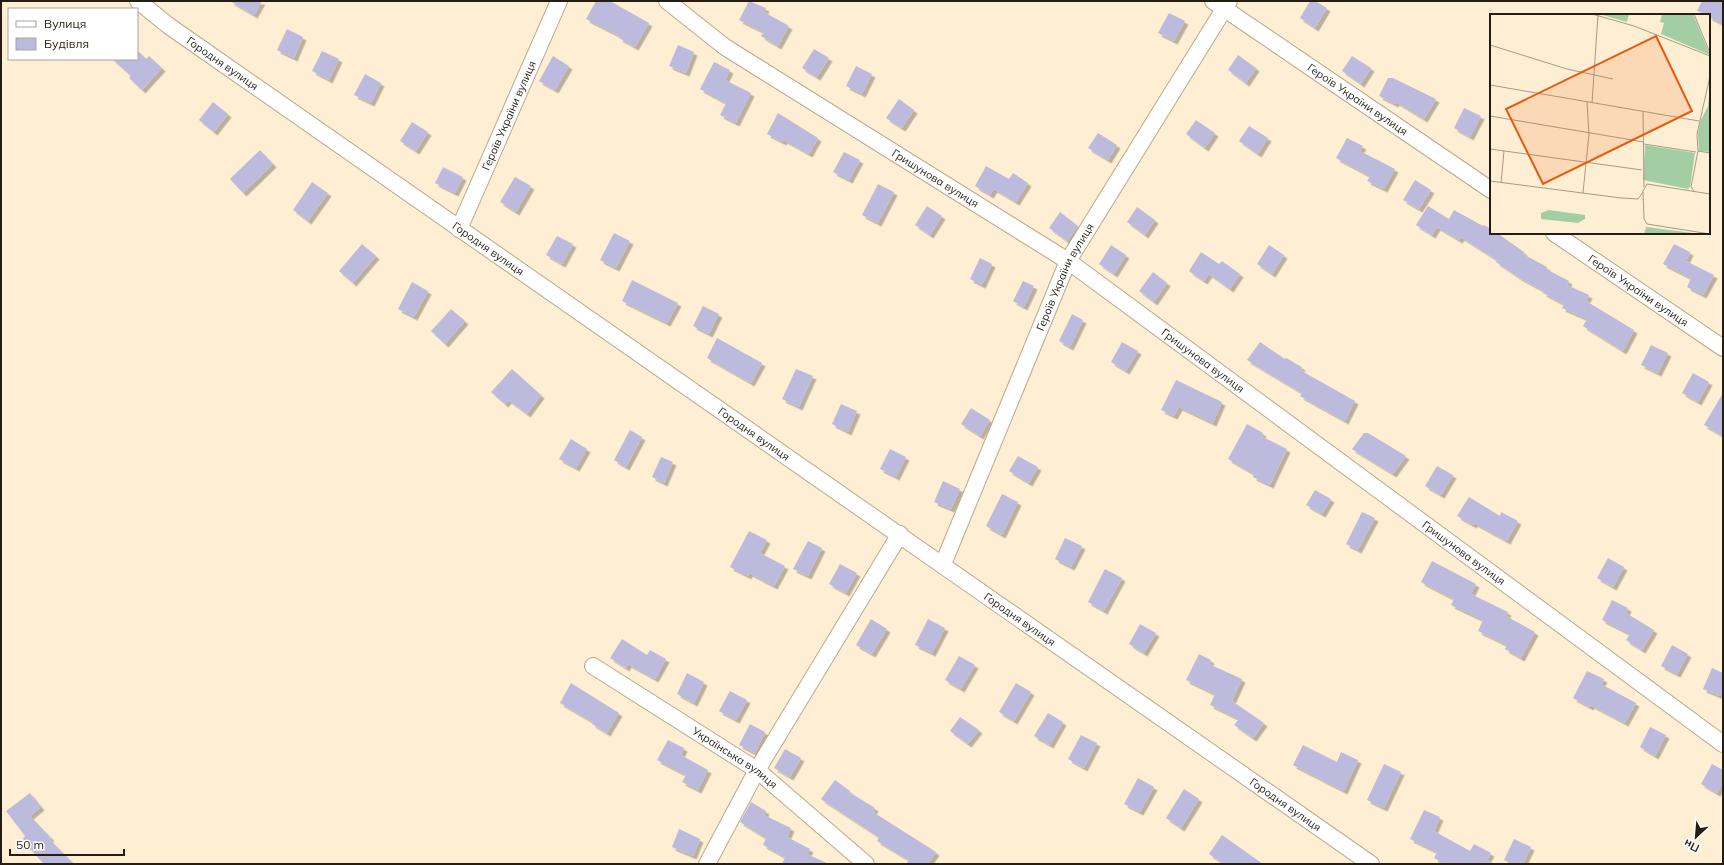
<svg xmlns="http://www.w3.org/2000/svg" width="1724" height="865" font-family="Mulish,sans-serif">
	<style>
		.building { fill: #bcbbdd; filter: url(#shadow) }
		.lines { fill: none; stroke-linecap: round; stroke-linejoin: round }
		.minor-casing { stroke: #baa989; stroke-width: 18 }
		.minor { stroke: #fff; stroke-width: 16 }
		.labels { text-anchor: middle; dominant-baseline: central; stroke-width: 4; stroke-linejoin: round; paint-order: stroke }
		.street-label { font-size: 11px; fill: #241d11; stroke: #fff }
		.inset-road { fill: none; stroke: #a79b86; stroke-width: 1 }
		.view { fill: #e8590c; fill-opacity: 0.15; stroke: #e8590c; stroke-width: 2 }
		.inset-edge { fill: none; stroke: #241d11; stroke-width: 2 }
	</style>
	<defs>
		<filter id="shadow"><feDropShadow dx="3.5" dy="3.5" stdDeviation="0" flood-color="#0004"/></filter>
	</defs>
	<rect width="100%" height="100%" fill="#feefd4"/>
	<!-- building -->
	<g class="building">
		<path d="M230,1H262L254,15Z"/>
		<path d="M596,1H610L649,23L635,47L619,38L620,36L586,19Z"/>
		<path d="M749,1L766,8L764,12L789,26L778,46L761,36L764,32L739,20Z"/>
		<path d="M1310,1H1315L1327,8L1315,28L1300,18Z"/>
		<path d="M1702,1H1723V24L1709,17V15L1697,11Z"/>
		<path d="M1169,13L1185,21L1174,41L1158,33Z"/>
		<path d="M287,29L303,37L294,58L277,50Z"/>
		<path d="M678,45L694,52L686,73L669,66Z"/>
		<path d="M814,49L829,58L817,77L802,68Z"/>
		<path d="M137,50L146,59L149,56L162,68L142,90L129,78L131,76L112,59H137Z"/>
		<path d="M322,51L339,59L329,80L312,71Z"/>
		<path d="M1238,55L1256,68L1246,83L1228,70Z"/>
		<path d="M553,56L569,66L555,90L539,81Z"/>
		<path d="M1352,56L1371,68L1361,84L1342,71Z"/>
		<path d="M714,62L730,70L725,80L751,93L736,123L720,115L726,103L700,89Z"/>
		<path d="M856,66L872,74L862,94L846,86Z"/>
		<path d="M365,74L381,83L371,103L354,95Z"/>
		<path d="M1388,78H1393L1436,99L1424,119L1396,102L1395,104L1379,96Z"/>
		<path d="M899,99L914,110L902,128L886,118Z"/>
		<path d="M213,102L228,114L214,132L199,120Z"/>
		<path d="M1464,108L1481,116L1470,137L1454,128Z"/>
		<path d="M778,113L818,138L809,154L784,140L783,142L767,134Z"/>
		<path d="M1196,120L1215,133L1205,148L1186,134Z"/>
		<path d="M412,122L428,132L416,151L400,141Z"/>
		<path d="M1249,126L1268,138L1258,154L1239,141Z"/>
		<path d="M1098,133L1117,145L1108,160L1088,148Z"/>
		<path d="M1347,138L1363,146L1360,151L1395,169L1384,189L1367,181L1370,176L1336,158Z"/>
		<path d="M260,150L273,164L243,193L230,179Z"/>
		<path d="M844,152L860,160L849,180L833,172Z"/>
		<path d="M986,166L1009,179L1013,173L1028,183L1016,202L994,189L990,195L975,186Z"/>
		<path d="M443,167L463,177L455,193L435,183Z"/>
		<path d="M515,177L531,186L516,212L500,202Z"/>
		<path d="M1415,180L1431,190L1419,209L1403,200Z"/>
		<path d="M312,182L328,193L308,221L293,210Z"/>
		<path d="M878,184L894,192L878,223L862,215Z"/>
		<path d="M927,206L942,216L930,235L915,225Z"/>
		<path d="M1428,206L1449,219L1454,210L1483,226L1484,225L1491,229V233H1497L1524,252L1523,254L1547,267L1546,269L1569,281L1567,285L1589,295L1586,301L1634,330L1623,351L1583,326L1587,319L1562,308L1564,304L1543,293L1544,291L1520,278L1496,262L1497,260L1461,237L1459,240L1437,227L1432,235L1416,225Z"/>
		<path d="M1137,207L1155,220L1145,235L1127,222Z"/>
		<path d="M1060,212L1078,226L1067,241L1049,228Z"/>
		<path d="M614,233L630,241L616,268L600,260Z"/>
		<path d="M557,236L573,244L562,264L546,255Z"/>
		<path d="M362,244L376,256L353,283L339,271Z"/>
		<path d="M1674,244L1690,252L1686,261L1714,275L1703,295L1687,287L1691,278L1663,264Z"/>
		<path d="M1111,245L1126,255L1114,274L1099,264Z"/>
		<path d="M1269,245L1284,255L1272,274L1257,264Z"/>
		<path d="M1201,252L1219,264L1222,261L1240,274L1230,289L1209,274L1204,281L1189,271Z"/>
		<path d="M980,258L992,264L982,285L970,279Z"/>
		<path d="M1153,272L1167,283L1154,302L1139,291Z"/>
		<path d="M632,280L678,303L667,323L622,301Z"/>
		<path d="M1023,281L1034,286L1024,307L1013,301Z"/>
		<path d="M412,282L428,291L414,317L398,309Z"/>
		<path d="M703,306L719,314L709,334L693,326Z"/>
		<path d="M451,309L465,321L445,344L431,331Z"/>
		<path d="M1072,314L1083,320L1070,347L1059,341Z"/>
		<path d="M717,338L762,363L751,383L707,358Z"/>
		<path d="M1122,342L1138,351L1126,371L1111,362Z"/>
		<path d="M1260,342L1285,359L1286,358L1302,367L1300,370L1355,401L1345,421L1300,396L1302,393L1247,360Z"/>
		<path d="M1651,345L1668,353L1658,373L1641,365Z"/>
		<path d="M512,369L541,395L527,414L508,400L505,404L491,392Z"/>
		<path d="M796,369L813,376L799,407L782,399Z"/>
		<path d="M1693,373L1709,382L1698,402L1682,393Z"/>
		<path d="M1176,380L1222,402L1213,423L1179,407L1174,416L1161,410Z"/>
		<path d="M1723,393V436L1704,425Z"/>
		<path d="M841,404L857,411L848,432L832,424Z"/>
		<path d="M971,408L990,420L980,436L961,424Z"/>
		<path d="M1247,424L1263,433L1261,436L1287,449L1270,485L1253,477L1254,474L1228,459Z"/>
		<path d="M630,430L642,437L626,467L614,460Z"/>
		<path d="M1364,433H1368L1406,456L1393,474L1352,449Z"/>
		<path d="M571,439L587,449L576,468L559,459Z"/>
		<path d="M890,449L906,457L896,477L880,469Z"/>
		<path d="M1018,456L1038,467L1029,483L1009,471Z"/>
		<path d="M661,457L673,462L664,483L652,477Z"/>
		<path d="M1437,466L1453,475L1441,495L1425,486Z"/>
		<path d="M943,481L960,489L951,509L934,502Z"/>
		<path d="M1315,490L1331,499L1322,514L1306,505Z"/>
		<path d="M1002,494L1018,502L1002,535L986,526Z"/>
		<path d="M1469,497L1500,516L1501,512L1518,521L1507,541L1474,523L1473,525L1457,516Z"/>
		<path d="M1362,512L1375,518L1358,550L1346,544Z"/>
		<path d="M749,531L767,540L760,553L785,566L774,586L749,573L748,576L730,567Z"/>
		<path d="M1065,538L1082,546L1071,567L1055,559Z"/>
		<path d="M808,541L822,548L808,576L793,569Z"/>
		<path d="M1608,558L1624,567L1613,587L1597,578Z"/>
		<path d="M1432,561L1476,584L1471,594L1508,612L1506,616L1535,632L1521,658L1505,649L1507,645L1478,631L1483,620L1451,605L1454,599L1421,582Z"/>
		<path d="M840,564L857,573L846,593L829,584Z"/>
		<path d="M1105,569L1122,578L1104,611L1088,602Z"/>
		<path d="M1612,600L1628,608L1626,613L1654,630L1642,650L1626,640L1630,634L1602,620Z"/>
		<path d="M871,619L887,629L872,654L856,645Z"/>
		<path d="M928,619L945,628L932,653L915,645Z"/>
		<path d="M1140,624L1156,633L1144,653L1129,644Z"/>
		<path d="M622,639L647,655L650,650L666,659L655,679L628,664L626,668L610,658Z"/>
		<path d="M1672,645L1688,654L1677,674L1661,666Z"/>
		<path d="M1199,654L1211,660L1209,664L1242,679L1232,701L1264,723L1253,738L1234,725L1239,719L1210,705L1215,694L1186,680Z"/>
		<path d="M959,656L975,665L961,689L945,680Z"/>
		<path d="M1712,668L1723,673V689L1720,696L1703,689Z"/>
		<path d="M1587,671L1604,679L1601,684L1636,703L1625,723L1591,705L1590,707L1573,698Z"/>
		<path d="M687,673L704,682L694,703L677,694Z"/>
		<path d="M571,683L619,713L607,733L592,724L593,722L560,703Z"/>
		<path d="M1016,683L1031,692L1014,721L999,712Z"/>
		<path d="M730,691L747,700L736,720L719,711Z"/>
		<path d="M1048,713L1063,722L1050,745L1034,736Z"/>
		<path d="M960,717L979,730L968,744L950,731Z"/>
		<path d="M750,724L765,732L755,753L739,745Z"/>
		<path d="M1650,727L1666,735L1655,756L1640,747Z"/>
		<path d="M1081,735L1097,743L1084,768L1068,759Z"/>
		<path d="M668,740L684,748L681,755L708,770L698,790L682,782L686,775L657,760Z"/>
		<path d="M1303,745L1337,762L1341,752L1358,760L1344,791L1293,765Z"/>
		<path d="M785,749L801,758L790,777L774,768Z"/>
		<path d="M1384,764L1401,772L1384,808L1367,800Z"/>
		<path d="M1712,764L1723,770V782L1717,793L1701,784Z"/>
		<path d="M1138,778L1154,787L1140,812L1124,804Z"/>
		<path d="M835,780L850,791L849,792L875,808L873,812L936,852L928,864H906L909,860L877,841L879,837L821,799Z"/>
		<path d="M1184,789L1199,799L1181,828L1166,818Z"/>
		<path d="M30,793L41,807L30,816L51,838L49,839L74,864H44L22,840L25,836L6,811Z"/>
		<path d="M751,802L766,811L764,815L791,828L787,837L810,849L807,854L829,864H782L785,857L763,845L766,838L740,822Z"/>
		<path d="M1424,810L1440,817L1434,831L1470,851L1474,844L1491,853L1487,860L1494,864H1445L1434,858L1437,852L1410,839Z"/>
		<path d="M679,829L700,839L693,856L672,847Z"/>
		<path d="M1222,835L1263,864H1224L1209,854Z"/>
		<path d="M1514,839L1531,847L1523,864H1513L1504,860Z"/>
	</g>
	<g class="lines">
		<defs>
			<g id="minor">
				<path id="s1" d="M138,1L169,26L1371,864"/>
				<path id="s2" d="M667,1L725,47L1068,261L1723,744"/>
				<path id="s3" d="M1213,1L1491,190"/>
				<path id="s4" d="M459,229L559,1"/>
				<path id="s5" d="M1554,233L1723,348"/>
				<path id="s6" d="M943,564L1068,261L1229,1"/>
				<path id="s7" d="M593,666L757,770L866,864"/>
				<path d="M707,864L757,770L900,534"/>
			</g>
		</defs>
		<!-- minor casing -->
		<use href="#minor" class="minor-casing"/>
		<!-- minor -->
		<use href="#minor" class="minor"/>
	</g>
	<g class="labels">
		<!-- street labels -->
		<g class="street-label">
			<text stroke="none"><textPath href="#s1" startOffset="105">Городня вулиця</textPath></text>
			<text stroke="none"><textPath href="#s3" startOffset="175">Героїв України вулиця</textPath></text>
			<text stroke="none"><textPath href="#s4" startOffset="124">Героїв України вулиця</textPath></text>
			<text stroke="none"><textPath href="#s2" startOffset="322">Гришунова вулиця</textPath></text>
			<text stroke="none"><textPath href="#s1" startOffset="429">Городня вулиця</textPath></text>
			<text stroke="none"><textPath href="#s6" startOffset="312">Героїв України вулиця</textPath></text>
			<text stroke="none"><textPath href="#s5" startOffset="102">Героїв України вулиця</textPath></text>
			<text stroke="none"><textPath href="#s2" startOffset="646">Гришунова вулиця</textPath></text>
			<text stroke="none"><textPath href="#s1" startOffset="753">Городня вулиця</textPath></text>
			<text stroke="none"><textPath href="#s2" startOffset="970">Гришунова вулиця</textPath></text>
			<text stroke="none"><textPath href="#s1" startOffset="1077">Городня вулиця</textPath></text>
			<text stroke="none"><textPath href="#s7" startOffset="169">Українська вулиця</textPath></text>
			<text stroke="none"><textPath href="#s1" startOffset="1401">Городня вулиця</textPath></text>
		</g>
	</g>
	<!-- overview -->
	<g transform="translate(1490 14)">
		<rect width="220" height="220" fill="#feefd4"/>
		<path d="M109,0H139L137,8ZM172,0H203L220,41L171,20L174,9L170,8ZM220,74V138L209,137L208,120L210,108L218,92ZM155,131L205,139L200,173L198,175L153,166ZM59,196L95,201V205L88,209L51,205V199ZM156,213L211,220H154Z" fill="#a3cea3"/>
		<path class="inset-road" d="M102,0L144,12L220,42M204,0L220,39M0,31L77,55L123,65M0,71L209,107M102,89L108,1M153,97L154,173M0,102L154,128M154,130L206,138M0,135L152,156M208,137L220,139M0,167L131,184L148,185L153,178M11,169L14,137M204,177L201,173L208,137L207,120L220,62M93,179L99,120L97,88M220,180L157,170L153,177L154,205L157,210L220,220"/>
		<path class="view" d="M166,22L202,97L53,170L16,95Z"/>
		<rect width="220" height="220" class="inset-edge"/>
	</g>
	<!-- border -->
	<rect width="1724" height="865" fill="none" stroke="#241d11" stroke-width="4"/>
	<!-- legend -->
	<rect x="8" y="8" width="130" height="52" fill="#ffffff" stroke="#a7a5a0"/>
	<rect x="16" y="21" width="20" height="6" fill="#ffffff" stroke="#a7a5a0"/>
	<text x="44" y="28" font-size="12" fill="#241d11">Вулиця</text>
	<rect x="16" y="38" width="20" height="12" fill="#bcbbdd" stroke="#a7a5a0"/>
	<text x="44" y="48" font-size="12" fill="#241d11">Будівля</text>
	<!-- north arrow -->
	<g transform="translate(1696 837) rotate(206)" stroke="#ffffff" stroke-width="3" paint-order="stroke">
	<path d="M0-3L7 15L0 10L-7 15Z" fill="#241d11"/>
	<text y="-6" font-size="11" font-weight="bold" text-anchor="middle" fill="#241d11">Пн</text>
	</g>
	<!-- scale -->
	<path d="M10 849v6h114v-6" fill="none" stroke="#241d11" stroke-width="2"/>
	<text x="16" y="849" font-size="12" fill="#241d11" stroke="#ffffff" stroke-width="3" paint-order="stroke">50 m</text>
</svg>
